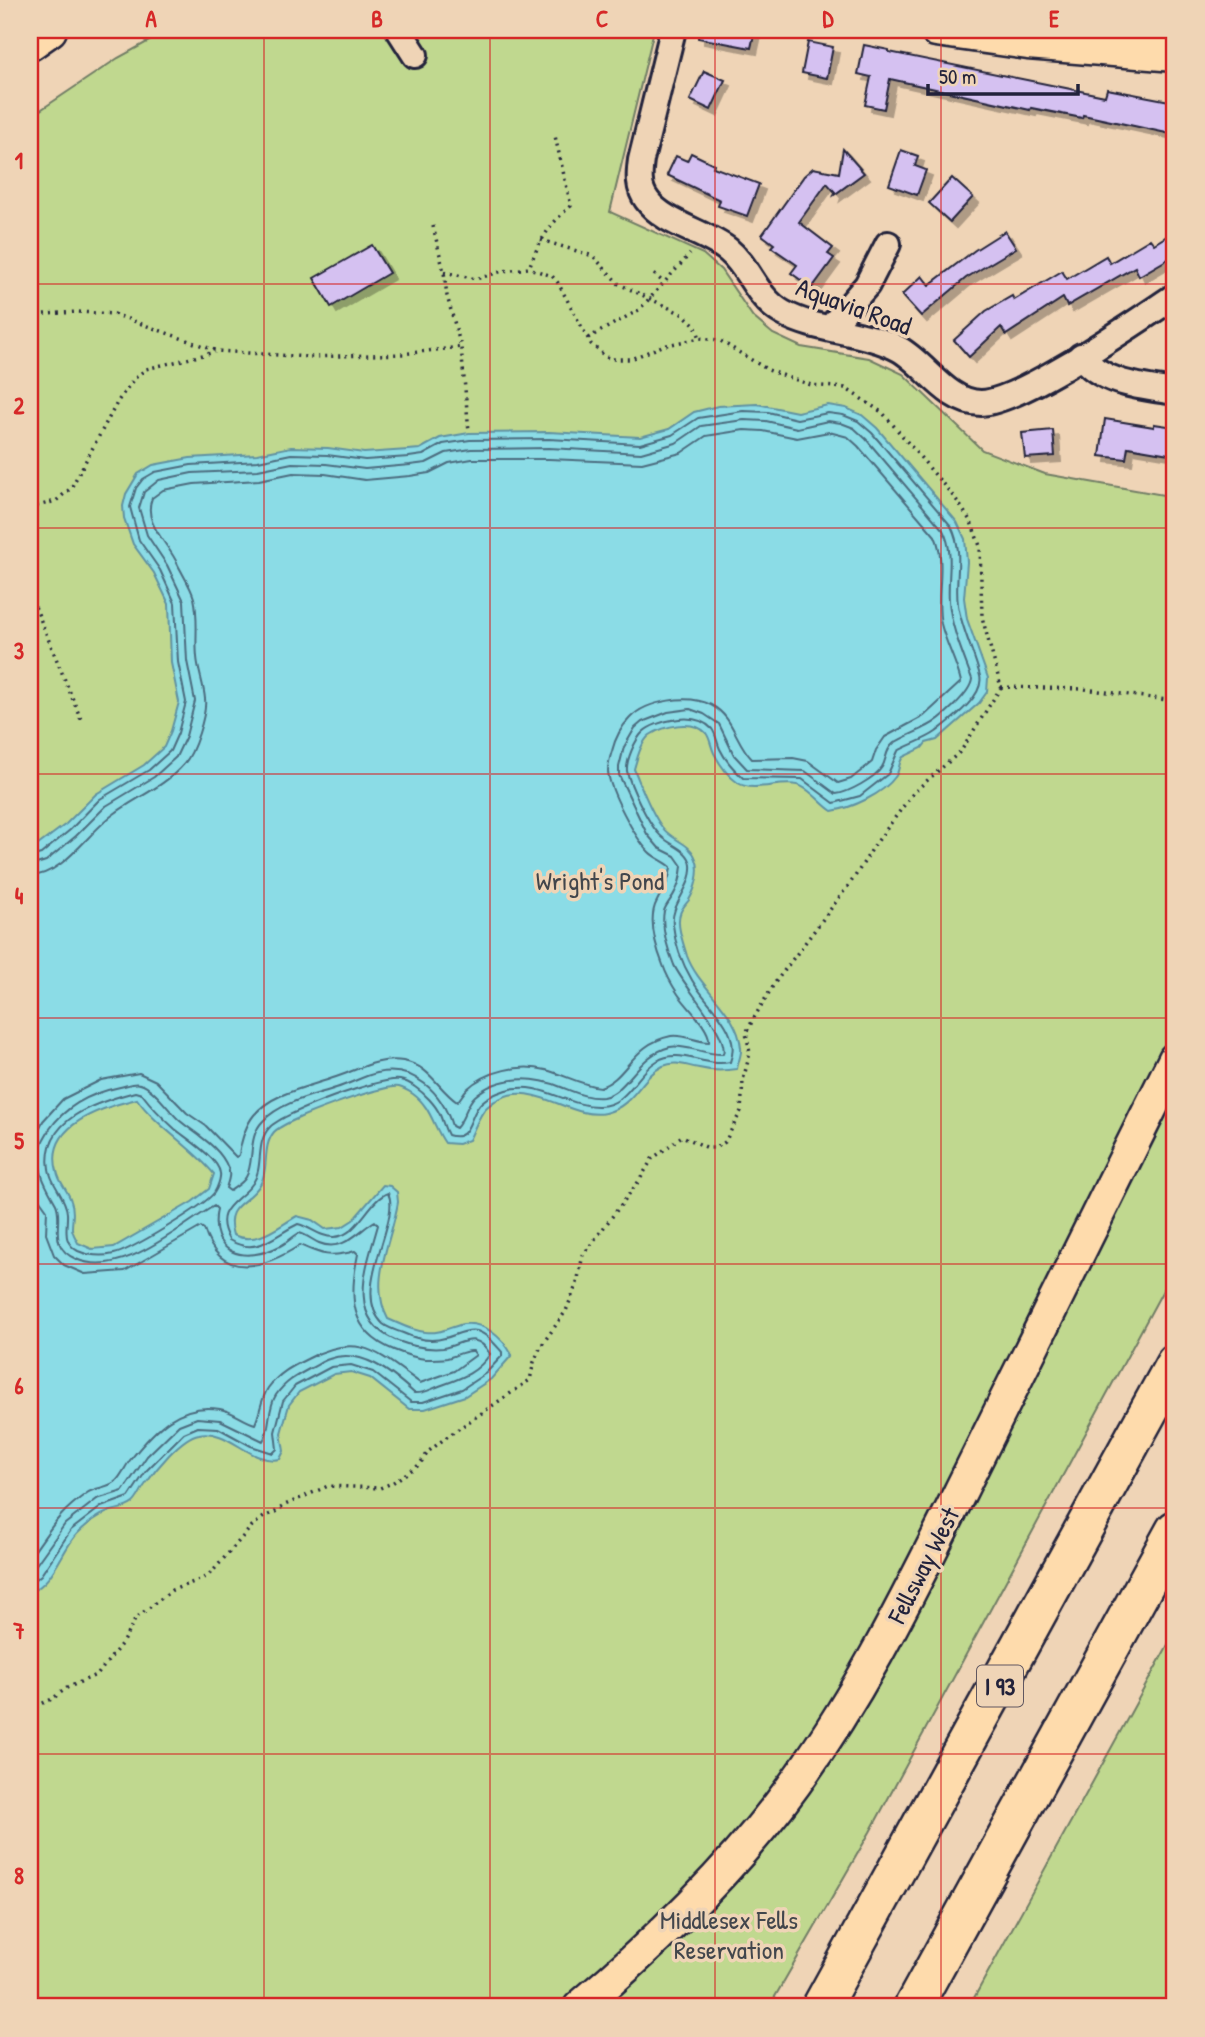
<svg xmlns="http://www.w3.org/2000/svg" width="1205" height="2037" font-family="'Patrick Hand',sans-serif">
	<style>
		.green { fill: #c0d88f; stroke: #717d65; stroke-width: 2 }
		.water { fill: #8bdce6; stroke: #6192a2; stroke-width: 2; fill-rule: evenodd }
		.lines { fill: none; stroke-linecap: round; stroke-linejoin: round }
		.shore { stroke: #4c6c7f; stroke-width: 2 }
		.building { fill: #d5c1f1; stroke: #22223b; stroke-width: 2; filter: url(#shadow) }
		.minor-casing { stroke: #22223b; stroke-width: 30 }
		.major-casing { stroke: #22223b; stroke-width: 37 }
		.highway-casing { stroke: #22223b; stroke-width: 42 }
		.path { stroke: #22223b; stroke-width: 3.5; stroke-dasharray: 2 5; stroke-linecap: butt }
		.minor { stroke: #efd4b6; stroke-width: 24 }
		.major { stroke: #fedbac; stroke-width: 32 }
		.highway { stroke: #fedbac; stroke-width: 37 }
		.grid { fill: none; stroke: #d62828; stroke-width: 2; stroke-opacity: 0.55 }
		.labels { text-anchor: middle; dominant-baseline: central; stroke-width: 7; stroke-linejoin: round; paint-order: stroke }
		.shield { fill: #efd4b6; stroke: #605760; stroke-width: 2 }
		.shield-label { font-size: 24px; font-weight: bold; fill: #22223b }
		.street-label { font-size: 26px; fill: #22223b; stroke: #efd4b6 }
		.park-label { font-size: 26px; fill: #42464c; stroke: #efd4b6 }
		.neatline { fill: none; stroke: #d62828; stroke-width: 2.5 }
		.grid-label { font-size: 23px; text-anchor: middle; font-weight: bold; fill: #d62828 }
	</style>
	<defs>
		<filter id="shadow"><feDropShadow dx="6" dy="6" stdDeviation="0" flood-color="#0004"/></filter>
	</defs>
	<rect width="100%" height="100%" fill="#efd4b6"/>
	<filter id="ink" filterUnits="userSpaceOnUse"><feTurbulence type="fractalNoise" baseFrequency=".0143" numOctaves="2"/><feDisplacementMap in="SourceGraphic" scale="14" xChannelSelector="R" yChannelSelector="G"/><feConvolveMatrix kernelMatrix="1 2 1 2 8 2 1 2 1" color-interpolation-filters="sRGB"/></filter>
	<g filter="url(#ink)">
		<!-- green -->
		<g class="green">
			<path d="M169,30H654L610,212L703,254L721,270L753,317L773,334L801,347L869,358L903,374L982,450L1045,474L1175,497V1268L870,1832L769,2007H30V117L118,58Z"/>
			<path d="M1175,1632V2007H969Z"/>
		</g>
		<!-- water -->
		<path class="water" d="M757,404L797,412L828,405L846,408L862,415L877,428L957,522L965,539L967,562L964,598L967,619L988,678L987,692L979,703L937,740L926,743L922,748L903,757C898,763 900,771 895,777C883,794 852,808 832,811C821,804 810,788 797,785C779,781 754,793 738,783C728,776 719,763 714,753C711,747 710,738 706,733C693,719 664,726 650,735C641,742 637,759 634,769C642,788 650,811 662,827C672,841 690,842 696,859C701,871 695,890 689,900C686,904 681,909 680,914C676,925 684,945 687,956C699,989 738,1011 741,1048C742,1054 738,1062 737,1069C725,1071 711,1071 699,1068C685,1066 677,1060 663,1066C640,1077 635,1106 605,1113C567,1121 528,1071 487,1107C479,1114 474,1131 469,1140L458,1144L445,1143C433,1126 431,1107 413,1094C410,1092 403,1088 399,1087C384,1084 284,1120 274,1132C262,1146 269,1168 261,1183C249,1205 223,1203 233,1235C258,1246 277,1227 297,1216L312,1220L325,1229L342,1227L353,1220L383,1185L390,1186L397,1192L398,1202C392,1241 368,1281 388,1319C400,1324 412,1331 425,1332C440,1334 450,1327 463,1324C484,1321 503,1338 512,1355L491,1379L465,1396L425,1409H409L370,1378L351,1372L334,1374L299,1392L289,1405L281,1433L284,1451L280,1459C250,1465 229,1428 199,1434C181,1437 155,1470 145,1485C141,1490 138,1499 133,1503C126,1509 116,1509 108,1512C97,1516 85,1526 77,1534C61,1551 54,1583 30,1592V851L66,824L96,794L144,765L164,747L171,731L179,702L171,663L169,604L154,573L133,544L124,518L123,506L126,494L138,474L153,465L190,458L257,454L291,447L328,448L364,453L408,450L420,449L440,438L469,433L549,432L640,437L669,429L694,412L718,406ZM137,1099C158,1128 191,1146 214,1174L209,1189L192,1202L114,1247L92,1249L78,1243C76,1238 72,1233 72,1228C72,1218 75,1211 71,1201C68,1190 59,1183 57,1171C44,1124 104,1107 137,1099Z"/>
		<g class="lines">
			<!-- shore -->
			<g class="shore">
				<path d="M30,857L41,854L70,830L100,799L149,770L170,751L178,733L186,702L178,662L175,603L160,570L139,540L130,507L136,488L143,479L155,472L191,465L258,461L291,454L327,455L365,460L409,457L423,455L443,444L470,440L549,439L640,444L672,435L698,418L743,411L768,412L797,419L828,413L843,415L858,421L872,433L951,526C965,555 954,576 958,605C962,630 974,652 980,676C985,696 950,721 936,732C925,740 910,744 898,751L888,774L860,796L834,803L802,779L743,778C734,769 725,760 720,749C717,743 716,734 712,729C702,718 686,717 672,720C664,721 649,726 643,732C635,740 626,760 627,771C630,786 648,822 658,833C667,845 689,848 691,865C693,888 670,903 673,925C675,944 682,963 692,980C706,1005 743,1030 730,1062C705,1068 680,1047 657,1061C636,1073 628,1106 599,1106C566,1107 542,1080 506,1090C497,1093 488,1096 482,1102C468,1114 472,1143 448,1135C444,1128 443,1122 440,1115C436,1105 424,1093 415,1087C411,1084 405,1081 400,1080C382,1076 283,1113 270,1127C255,1142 264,1167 253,1183C239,1203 211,1208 229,1240C258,1257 274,1235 298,1224C307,1226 314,1232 323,1235C356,1247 365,1201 388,1193C402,1220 349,1291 383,1324C388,1328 397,1331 403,1333C416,1339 432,1342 445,1338C456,1335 466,1329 477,1331C487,1334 495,1344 502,1352V1356L486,1373L462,1389L423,1402H411L373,1372L351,1365L331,1367L295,1386L283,1401L275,1432L277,1449L273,1453L251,1446L218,1428L198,1427L184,1433L146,1471L129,1497L101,1507L71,1530L41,1575L30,1584"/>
				<path d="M30,866L46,861L76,836L106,806L154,777L176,757L186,736L195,701L187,661L184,601L167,565L147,535L139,508L144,492L159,480L192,473L258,470L292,463L326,464L365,469L410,465L426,463L446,453L471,449L549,448L641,453L676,443L701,426L744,420L766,421L797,428L828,421L841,423L854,428L866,439L943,530C955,554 947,576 949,601C951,628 963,654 972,679C971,693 940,720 928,726C917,732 905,736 894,743C885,750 887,759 882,767C875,778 848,793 836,794L805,771L747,769L734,755L719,724L704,714L690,709L668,712L642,722L635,728L624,747L619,767V775L647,834L659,848L675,856L682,866C681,875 680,884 675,892C672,899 666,904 664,911C661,927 668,950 674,965C683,986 730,1035 723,1054C706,1055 684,1044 670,1047C637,1055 628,1092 603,1097C589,1099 574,1092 561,1087C534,1076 499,1075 475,1096C466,1104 465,1119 456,1128L452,1126C442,1092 414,1065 377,1073C363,1076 350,1084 336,1088C312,1096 281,1102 263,1121C247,1137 255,1162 246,1177C243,1183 235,1187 230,1191L226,1188C228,1181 231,1175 228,1168C220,1146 195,1134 179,1120C169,1111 153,1087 140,1084C133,1082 126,1086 120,1087C91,1093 66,1105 49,1130C46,1136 41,1142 40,1149C37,1173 45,1184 56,1204C64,1221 46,1246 76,1259C121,1279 177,1228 214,1206L217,1209C208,1255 245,1264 280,1246C287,1243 292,1237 299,1233C307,1235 312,1240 319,1243C343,1253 358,1231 375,1221L378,1225C367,1265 345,1318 395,1340C411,1346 426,1350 443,1348C463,1344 476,1330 490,1354C477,1374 458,1379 437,1387C429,1390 423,1394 414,1393C392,1373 361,1347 329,1359C322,1361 316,1366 309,1369C296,1376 285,1382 276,1395C267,1409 271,1429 263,1441L220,1420L197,1418L179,1425L147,1456L123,1491L97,1499L65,1524L30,1573"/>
				<path d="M30,876C64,875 88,832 114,814C137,797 164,787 184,764C194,753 207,714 205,699C204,685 198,671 197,657C195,638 199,618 194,598C191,587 183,575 178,565C169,543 142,524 152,498L163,490L194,484L259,480L293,473L325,474L365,480L410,476L429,473L449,463L472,459H549L642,463L681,453L706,436L744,430L763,431L797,438L829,432L848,437L858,446L935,536C947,563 935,596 941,624C946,644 957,663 961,682L924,716L885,737L876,750L872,762L851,779L838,783L808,761L793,758L752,759C735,742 734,717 711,705C689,694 647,700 630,718C622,726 615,739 612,751C610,757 608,764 608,772C610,791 635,838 649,852C656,859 665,861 671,867C670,881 663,889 657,901C647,919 656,947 663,965C666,974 672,985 678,994C686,1006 711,1029 709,1042C696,1042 684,1034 671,1036C631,1044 628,1078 600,1087C581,1085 565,1075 546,1070C521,1063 486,1071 467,1089C463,1093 461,1098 457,1102C438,1089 429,1065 403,1061C379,1057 357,1070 336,1077C309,1087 273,1092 254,1115C245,1126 241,1142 239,1155L236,1157L206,1126L187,1113L156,1081L139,1073L101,1080L63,1099L43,1121L30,1147"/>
				<path d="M135,1092L142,1094C151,1106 164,1119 175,1129C186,1138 218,1158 220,1173C221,1178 217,1189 214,1193C204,1206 130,1251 114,1254C101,1257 90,1256 78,1251C61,1242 68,1226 67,1213C66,1197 51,1185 49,1169C41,1119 97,1102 135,1092Z"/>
				<path d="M30,1173L37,1196L47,1210L46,1234L54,1255L64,1265L85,1274L125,1271L201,1227L204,1229C220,1282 265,1268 300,1245C322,1255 330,1258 355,1251L358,1254C349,1296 349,1332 394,1350C404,1354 414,1358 425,1359C432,1359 440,1359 447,1358C456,1356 464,1350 473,1351L476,1355L454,1371L420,1383C378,1353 359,1331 307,1359C291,1367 279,1373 268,1388C261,1399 260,1413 255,1424C243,1421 233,1411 220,1409C180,1402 155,1429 131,1459C126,1465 122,1475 116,1481C109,1488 95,1487 87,1493C56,1515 51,1529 30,1557"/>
			</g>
		</g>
		<!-- building -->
		<g class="building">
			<path d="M698,30H755L751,48L698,38Z"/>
			<path d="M808,42L833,47L827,78L802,73Z"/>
			<path d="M864,45L889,50V52L1105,96L1107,89L1175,102L1171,134L1083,115L1082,118L1031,108L1030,110L890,79L884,109L865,105L871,77L858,74Z"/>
			<path d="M704,71L725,80L711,110L690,100Z"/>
			<path d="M843,149L864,173L834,195L835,192L827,183L799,222L833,248L828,254L834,258L812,288L791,273L797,265L771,247L774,244L762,235L804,176L813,168L839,173Z"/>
			<path d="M901,150L918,156L915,166L926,170L917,195L889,185Z"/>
			<path d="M691,153L714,164L713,167L759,184L747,216L718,206L720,200L667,175L676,156L687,161Z"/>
			<path d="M952,178L973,197L950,222L929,203Z"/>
			<path d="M1005,231L1016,248L966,278L921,316L902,295L922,276L929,285L975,250Z"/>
			<path d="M1175,231V255L1139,276L1135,267L1067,306L1063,298L1006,335L1001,327L969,357L954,340L986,311L1012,296L1014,300L1062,271L1067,279L1106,256L1110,263L1150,239L1154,244Z"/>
			<path d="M372,245L389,273L331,307L314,278Z"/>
			<path d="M1105,419L1154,427V424L1175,427V455L1128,447L1126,459L1100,456Z"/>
			<path d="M1053,430L1055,456L1025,458L1022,433Z"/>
		</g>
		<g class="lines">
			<defs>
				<g id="minor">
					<path d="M399,30L415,55"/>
					<path d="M673,30L641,160C639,175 638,188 647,200C663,223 705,232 728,250C750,268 756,298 783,313C818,332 863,330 899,349C926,364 947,403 981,403C1021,402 1137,321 1175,296"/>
					<path d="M830,328L867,285L888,244"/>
					<path d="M1081,356C1102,384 1143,387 1175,392"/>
				</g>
				<g id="major">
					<path d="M936,30L1028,43L1175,55"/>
					<path d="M30,44L50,30"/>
					<path d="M580,2007C652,1946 721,1880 779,1805C861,1698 918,1576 978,1456C1044,1323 1109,1191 1175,1059"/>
				</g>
				<g id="highway">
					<path d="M821,2007L1175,1363"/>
					<path d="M913,2007L1175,1530"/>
				</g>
			</defs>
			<!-- minor casing -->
			<use href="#minor" class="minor-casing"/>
			<!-- major casing -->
			<use href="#major" class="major-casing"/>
			<!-- highway casing -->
			<use href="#highway" class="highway-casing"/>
			<!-- path -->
			<g class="path">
				<path d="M433,226L444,272L447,296L461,347L469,431"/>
				<path d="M541,240L593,256L619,284L684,315L695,325L700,338"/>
				<path d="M444,272L476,279L503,271L529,268C538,243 550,223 571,206L555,136"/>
				<path d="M654,274L663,282"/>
				<path d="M30,315L77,312L114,314L217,351L309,357L402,354L461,347"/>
				<path d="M588,338L639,310L690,254"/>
				<path d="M30,508L56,501L71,488L118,401L133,380L146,369L215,352"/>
				<path d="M30,594L82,722"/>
				<path d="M1001,687L1084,689L1175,701"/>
				<path d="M30,1709L52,1699L67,1688L98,1674L122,1643L136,1618L172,1590L202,1579L212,1572L252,1526L264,1517L275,1512L285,1505L328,1486L380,1488L392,1483L419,1465L429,1451L448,1436L530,1380L534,1362L541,1346L566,1311L577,1283L583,1255L639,1181L652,1159L682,1136L708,1148H715L725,1142L741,1111L743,1080L750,1053L746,1033L755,1016L774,984L854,878L874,846L914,792L961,751L1001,687L982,617L980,546L971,522L958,502L883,413L845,388L811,385L768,370L719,340L700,338L662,346L631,359H612L606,357L591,344L558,283L552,276L529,268"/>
			</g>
			<!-- minor -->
			<use href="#minor" class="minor"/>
			<!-- major -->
			<use href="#major" class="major"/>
			<!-- highway -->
			<use href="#highway" class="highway"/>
		</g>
	</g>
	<!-- grid -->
	<path class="grid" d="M264,30V2007M490,30V2007M715,30V2007M941,30V2007M30,284H1175M30,528H1175M30,774H1175M30,1018H1175M30,1264H1175M30,1508H1175M30,1754H1175"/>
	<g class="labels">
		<!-- shield labels -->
		<rect class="shield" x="977" y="1665.5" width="46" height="41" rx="5"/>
		<g class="shield-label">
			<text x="1000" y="1686">I 93</text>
		</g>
		<!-- street labels -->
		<g class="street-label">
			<text transform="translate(854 306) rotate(20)">Aquavia Road</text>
			<text transform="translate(923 1565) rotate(-63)">Fellsway West</text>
		</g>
		<!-- park labels -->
		<g class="park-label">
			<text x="600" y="880">Wright's Pond</text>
			<text x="729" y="1919">Middlesex Fells<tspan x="729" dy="30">Reservation</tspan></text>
		</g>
	</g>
	<!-- margin -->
	<rect width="1205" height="2037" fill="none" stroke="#efd4b6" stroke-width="77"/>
	<!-- scale -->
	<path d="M928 84v10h150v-10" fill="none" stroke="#22223b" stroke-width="3.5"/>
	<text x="939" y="84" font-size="21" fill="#22223b" stroke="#efd4b6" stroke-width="5" paint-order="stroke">50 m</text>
	<rect x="38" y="38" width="1128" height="1960" class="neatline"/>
	<g class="grid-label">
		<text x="151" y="27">A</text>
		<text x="377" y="27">B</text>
		<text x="602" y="27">C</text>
		<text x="828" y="27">D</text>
		<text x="1054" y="27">E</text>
		<text x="19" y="169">1</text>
		<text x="19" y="414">2</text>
		<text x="19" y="659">3</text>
		<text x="19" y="904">4</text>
		<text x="19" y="1149">5</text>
		<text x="19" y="1394">6</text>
		<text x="19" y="1639">7</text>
		<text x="19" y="1884">8</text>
	</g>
</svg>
